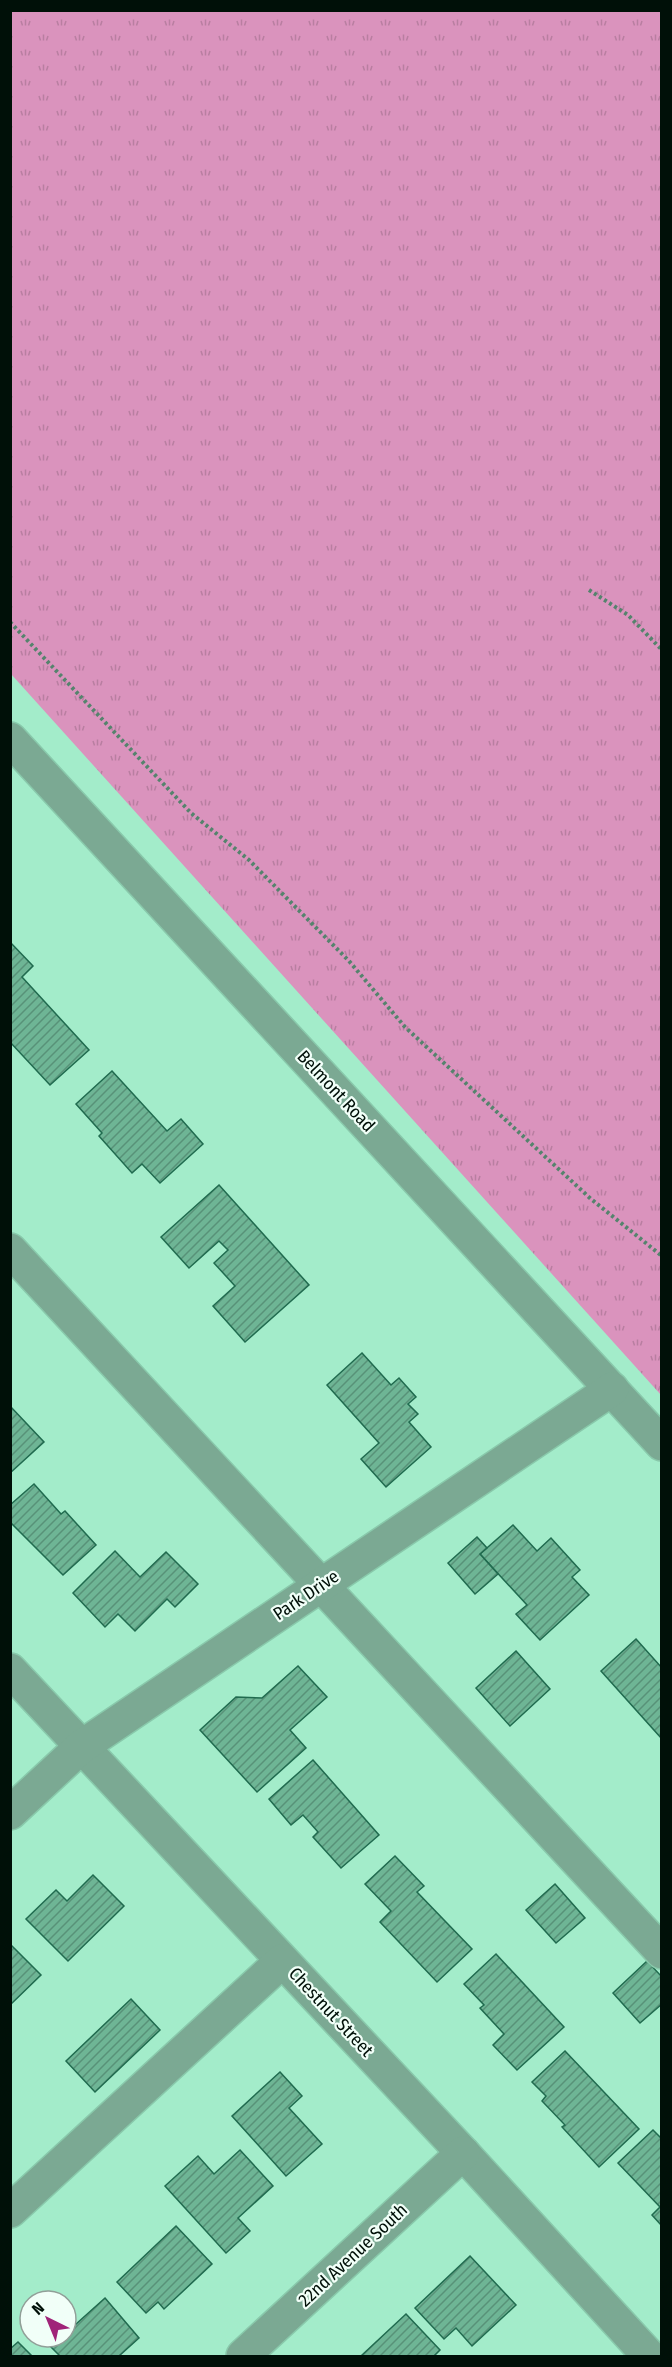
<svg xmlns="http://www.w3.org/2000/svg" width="672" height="2367" font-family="'Fira Sans Condensed',sans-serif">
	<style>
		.grass { fill: url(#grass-tufts) }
		.building { fill: url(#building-hatch); stroke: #206b4f; stroke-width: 1.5 }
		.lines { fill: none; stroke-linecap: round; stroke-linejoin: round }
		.minor-casing { stroke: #89c9ab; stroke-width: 36 }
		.path { stroke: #55836d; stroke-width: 4; stroke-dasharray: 3 3; stroke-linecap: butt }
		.minor { stroke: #7ba993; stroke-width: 33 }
		.labels { text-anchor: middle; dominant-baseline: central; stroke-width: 4.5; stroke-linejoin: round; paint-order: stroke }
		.street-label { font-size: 18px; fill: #001008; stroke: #f1fff8 }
	</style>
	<defs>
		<pattern id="grass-tufts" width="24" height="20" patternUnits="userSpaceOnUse" patternTransform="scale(1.5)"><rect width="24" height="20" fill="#da93bd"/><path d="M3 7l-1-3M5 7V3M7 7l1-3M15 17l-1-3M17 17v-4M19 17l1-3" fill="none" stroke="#b97ea1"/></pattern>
		<pattern id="building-hatch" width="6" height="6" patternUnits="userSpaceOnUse" patternTransform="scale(1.5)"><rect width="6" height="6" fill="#6eb595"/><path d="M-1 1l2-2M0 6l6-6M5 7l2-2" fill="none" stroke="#589278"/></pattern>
	</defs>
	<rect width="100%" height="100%" fill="#a3ecca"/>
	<!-- grass -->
	<path class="grass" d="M10,11H661V1395L11,674Z"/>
	<!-- building -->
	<g class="building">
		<path d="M10,942L33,966L22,977L89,1050L50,1085L10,1042Z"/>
		<path d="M112,1071L167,1131L181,1119L203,1144L160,1183L142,1164L132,1173L99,1136L102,1133L76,1104Z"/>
		<path d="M219,1185L309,1285L245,1342L213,1306L235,1286L214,1263L228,1250L219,1241L189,1268L161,1237Z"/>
		<path d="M362,1353L391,1385L399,1378L416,1397L408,1404L418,1414L409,1422L431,1447L386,1487L361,1459L379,1443L327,1385Z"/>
		<path d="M10,1406L44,1442L10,1473Z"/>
		<path d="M34,1484L61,1514L65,1511L96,1545L63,1575L10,1522V1505Z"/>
		<path d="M513,1525L537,1551L551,1538L580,1570L572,1577L589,1595L540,1640L516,1614L527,1605L480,1554Z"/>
		<path d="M477,1537L487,1548L480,1554L498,1574L475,1594L448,1563Z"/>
		<path d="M115,1551L140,1577L166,1552L198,1584L175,1607L167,1599L135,1631L118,1614L105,1627L73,1593Z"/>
		<path d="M636,1639L662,1668V1739L601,1671Z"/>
		<path d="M516,1651L550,1689L510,1726L476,1688Z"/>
		<path d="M298,1666L327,1697L290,1730L306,1748L257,1792L200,1730L236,1697L262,1698Z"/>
		<path d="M313,1760L379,1835L341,1868L313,1837L318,1832L303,1815L291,1825L269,1799Z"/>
		<path d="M395,1856L424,1886L417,1892L472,1949L437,1982L380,1922L391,1911L365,1884Z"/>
		<path d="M93,1875L124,1906L68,1961L26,1919L56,1890L67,1901Z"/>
		<path d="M555,1884L585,1918L556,1943L526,1910Z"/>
		<path d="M10,1944L41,1975L10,2005Z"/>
		<path d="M496,1954L564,2027L517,2070L493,2045L504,2034L480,2008L484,2005L464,1984Z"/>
		<path d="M647,1961L662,1977V2004L640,2023L613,1993Z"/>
		<path d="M131,1999L160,2030L95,2092L66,2061Z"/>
		<path d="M565,2051L639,2129L599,2167L562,2127L565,2125L542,2101L546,2096L532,2082Z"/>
		<path d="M280,2072L302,2096L289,2108L322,2144L286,2176L232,2116Z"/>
		<path d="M653,2130L662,2139V2226L652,2215L660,2207L618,2163Z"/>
		<path d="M240,2150L273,2186L238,2218L250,2231L226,2253L165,2186L198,2156L214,2174Z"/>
		<path d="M176,2226L212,2264L164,2309L158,2302L146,2313L117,2282Z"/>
		<path d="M470,2256L516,2305L472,2346L456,2328L444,2339L415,2308Z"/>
		<path d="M105,2298L139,2338L119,2356H60L51,2347L62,2337H66V2333Z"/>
		<path d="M406,2314L440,2350L434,2356H361Z"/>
		<path d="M18,2342L32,2356H10V2349Z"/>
	</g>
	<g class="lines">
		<defs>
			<g id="minor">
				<path d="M10,739L662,1444"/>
				<path d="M10,1250L662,1952"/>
				<path d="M10,1670L463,2153L649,2356"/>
				<path d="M10,1813L81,1747L612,1389"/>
				<path d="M10,2211L282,1961"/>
				<path d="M243,2356L463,2153"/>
			</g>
		</defs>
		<!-- minor casing -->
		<use href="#minor" class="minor-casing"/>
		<!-- path -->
		<g class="path">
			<path d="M589,590L628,615L662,650"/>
			<path d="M10,622L191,813L249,860L349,961L405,1027L591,1199L662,1256"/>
		</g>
		<!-- minor -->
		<use href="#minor" class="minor"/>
	</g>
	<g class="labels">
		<!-- street labels -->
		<g class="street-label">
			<text transform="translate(336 1091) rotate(47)">Belmont Road</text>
			<text transform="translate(306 1595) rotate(-34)">Park Drive</text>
			<text transform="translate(331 2012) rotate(47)">Chestnut Street</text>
			<text transform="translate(353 2255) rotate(-43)">22nd Avenue South</text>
		</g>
	</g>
	<!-- border -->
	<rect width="672" height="2367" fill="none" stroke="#001008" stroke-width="24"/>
	<!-- north arrow -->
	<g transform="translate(48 2319) rotate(317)"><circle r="28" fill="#f1fff8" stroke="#919f98" stroke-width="1.5"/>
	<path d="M0-4.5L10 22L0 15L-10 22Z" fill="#a02479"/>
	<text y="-9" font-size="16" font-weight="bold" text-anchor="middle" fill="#001008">N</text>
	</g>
</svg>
